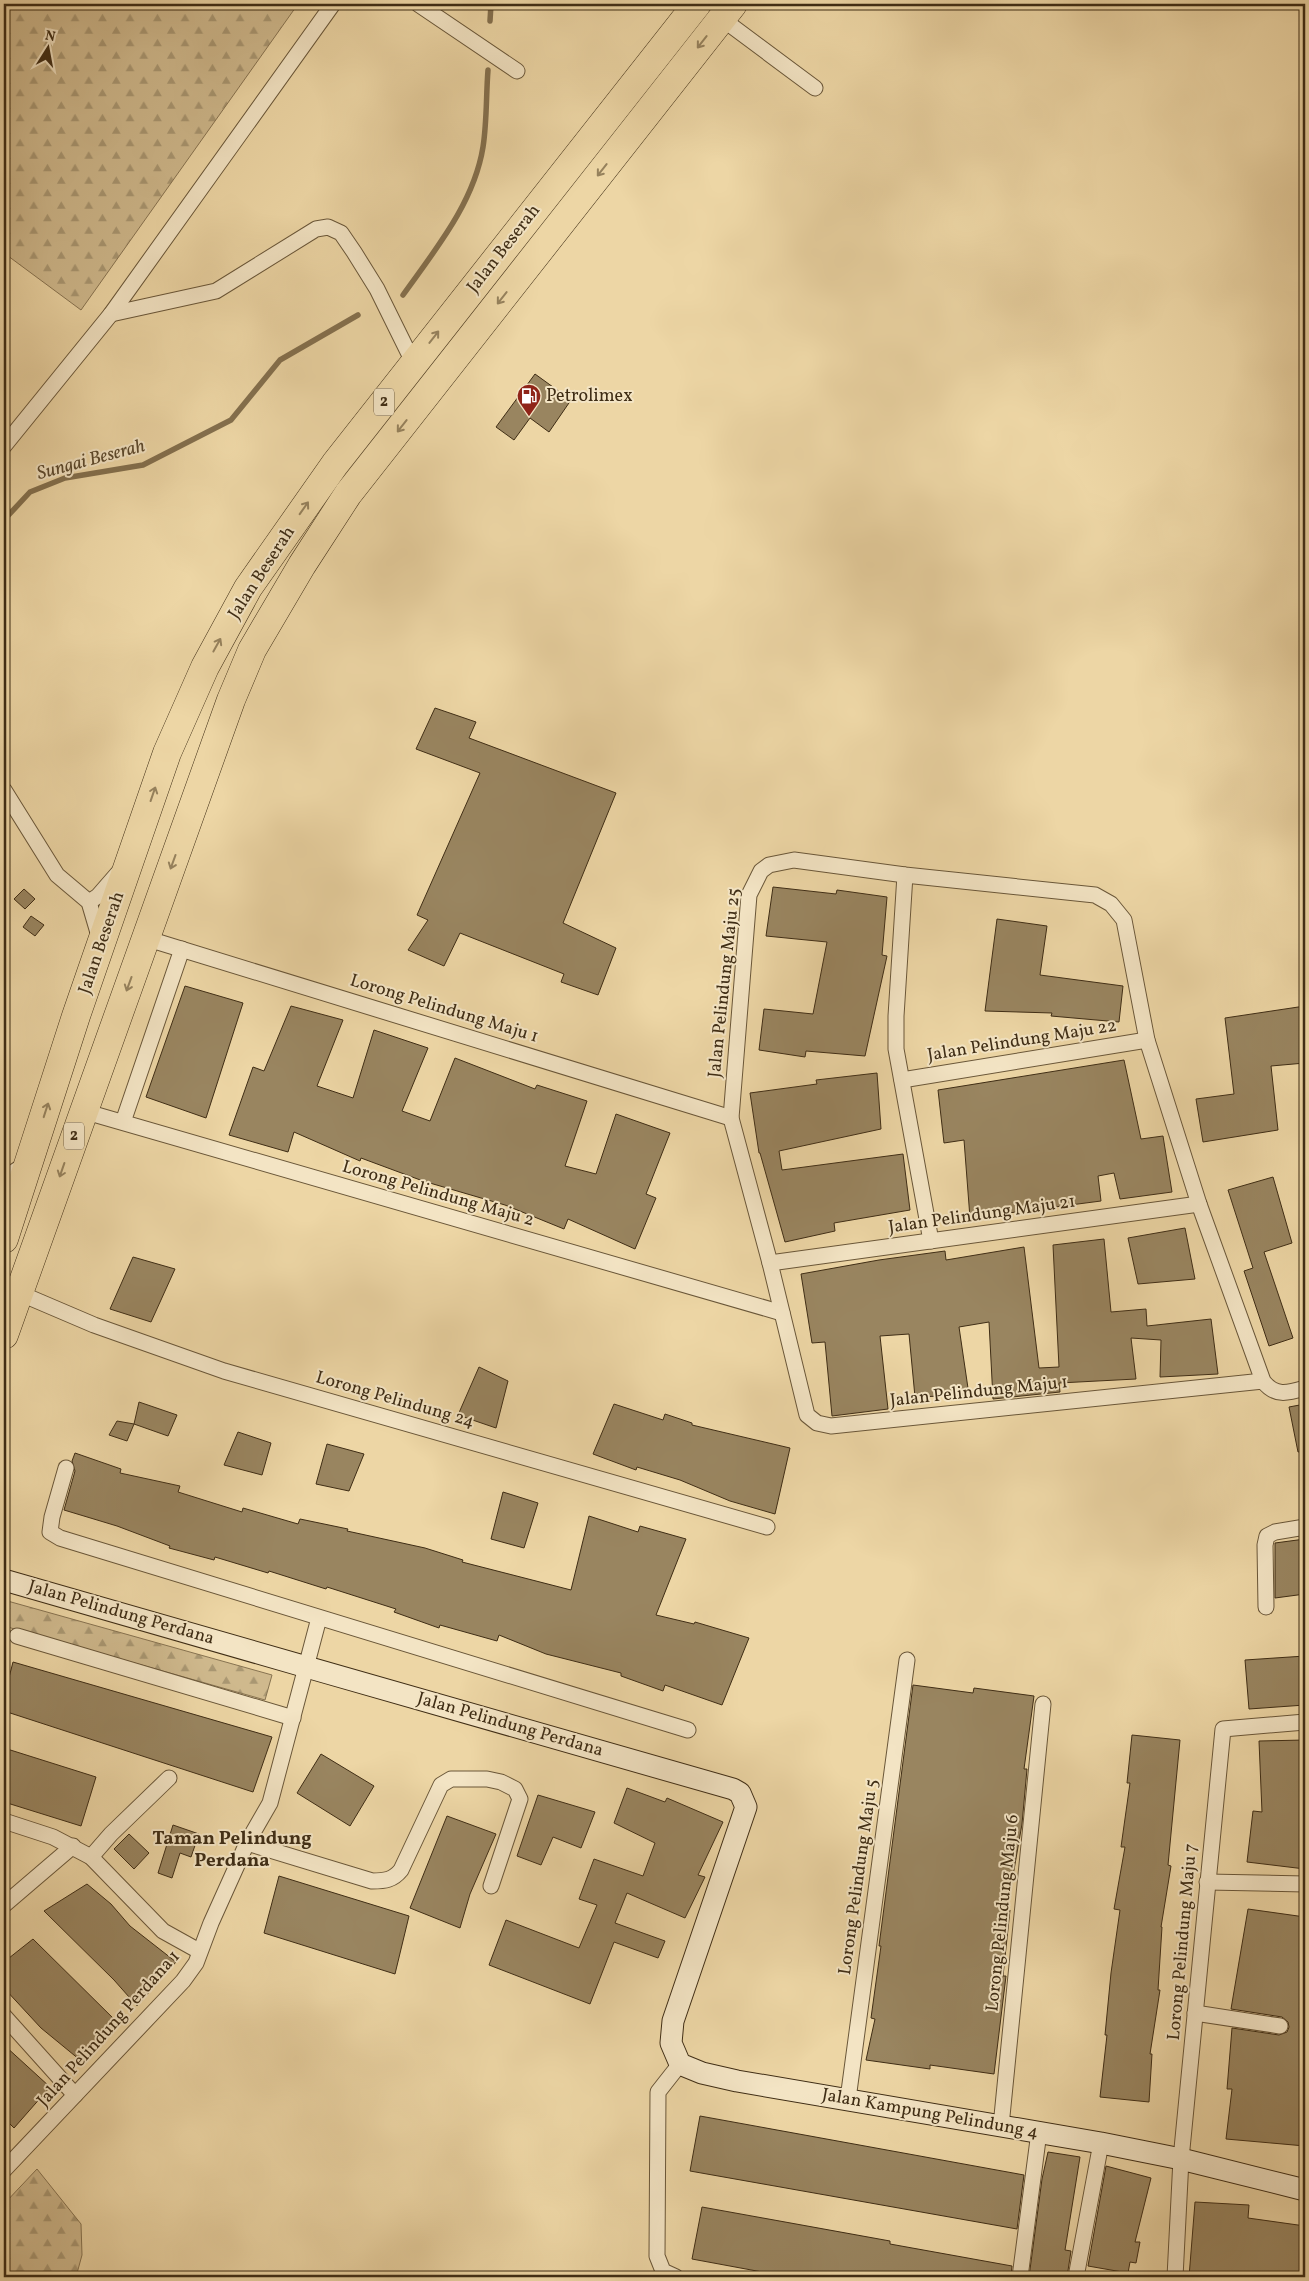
<svg xmlns="http://www.w3.org/2000/svg" width="1309" height="2281" font-family="Vollkorn,serif">
	<style>
		.forest { fill: url(#forest-firs); stroke: #877351 }
		.lines { fill: none; stroke-linecap: round; stroke-linejoin: round }
		.stream { stroke: #84704e; stroke-width: 5.5 }
		.building { fill: #998560; stroke: #3f2d15 }
		.street-casing { stroke: #6a5739; stroke-width: 17 }
		.secondary-casing { stroke: #3f2d15; stroke-width: 23 }
		.highway-casing { stroke: #3f2d15; stroke-width: 29 }
		.street { stroke: #f3e4c4; stroke-width: 15 }
		.secondary { stroke: #f3e4c4; stroke-width: 21 }
		.highway { stroke: #edd6a5; stroke-width: 28 }
		.oneway { stroke: #96825d }
		.labels { text-anchor: middle; dominant-baseline: central; stroke-width: 4; stroke-linejoin: round; paint-order: stroke }
		.shield { fill: #f3e4c4; stroke: #75644a; stroke-width: 1 }
		.shield-label { font-size: 16px; font-weight: bold; fill: #3f2d15 }
		.street-label { font-size: 18px; fill: #3f2d15; stroke: #f3e4c4 }
		.poi-label { font-size: 18px; fill: #3f2d15; stroke: #f3e4c4; text-anchor: start }
		.water-label { font-size: 19px; font-style: italic; fill: #5c492d; stroke: #f3e4c4 }
		.neighbourhood-label { font-size: 19px; font-weight: bold; fill: #3f2d15; stroke: #f3e4c4 }
	</style>
	<defs>
		<pattern id="forest-firs" width="22" height="20" patternUnits="userSpaceOnUse" patternTransform="scale(1.25)"><rect width="22" height="20" fill="#cfb98d"/><path d="M5 1l3.5 6h-7zM16 11l3.5 6h-7z" fill="#a99772"/></pattern>
	</defs>
	<rect width="100%" height="100%" fill="#edd6a5"/>
	<filter id="stains"><feTurbulence type="fractalNoise" baseFrequency=".004" numOctaves="4"/><feColorMatrix values="0 0 0 0 .2 0 0 0 0 .09 0 0 0 0 .02 0 0 0 .5 -.17"/></filter>
	<radialGradient id="worn" r=".72"><stop offset=".6" stop-color="#630" stop-opacity="0"/><stop offset="1" stop-color="#630" stop-opacity=".3"/></radialGradient>
	<!-- forest -->
	<g class="forest">
		<path d="M4,4H298L81,310L4,253Z"/>
		<path d="M4,1600L272,1675L265,1700L4,1626Z"/>
		<path d="M37,2169L81,2224L82,2255L76,2277H4V2204Z"/>
	</g>
	<g class="lines">
		<!-- stream -->
		<g class="stream">
			<path d="M490,21L491,4"/>
			<path d="M403,295C435,250 474,203 483,147C487,122 486,95 488,70"/>
			<path d="M4,520L30,492L65,478L143,465L231,420L280,360L358,315"/>
		</g>
	</g>
	<!-- building -->
	<g class="building">
		<path d="M535,374L571,400L549,432L530,418L514,440L496,427Z"/>
		<path d="M435,708L476,722L469,738L616,793L563,923L616,948L598,995L561,982L564,974L460,933L444,966L408,950L428,920L417,915L480,773L416,749Z"/>
		<path d="M773,887L836,894L837,890L887,897L882,955L887,956L865,1056L806,1051L805,1057L759,1050L764,1009L813,1014L827,942L766,936Z"/>
		<path d="M24,889L35,899L25,909L14,899Z"/>
		<path d="M31,916L44,925L35,936L23,927Z"/>
		<path d="M997,919L1047,926L1040,975L1123,986L1119,1022L1051,1016L1052,1013L985,1011Z"/>
		<path d="M185,986L243,1003L206,1118L146,1097Z"/>
		<path d="M291,1006L343,1020L317,1086L353,1098L374,1030L428,1048L402,1111L430,1121L455,1058L535,1089L537,1085L587,1101L565,1166L596,1174L616,1114L670,1133L646,1194L656,1198L635,1249L568,1219L564,1229L505,1205L423,1181L361,1158L360,1161L294,1132L288,1152L229,1135L253,1067L264,1071Z"/>
		<path d="M1305,1006V1063L1271,1066L1278,1130L1203,1142L1196,1099L1234,1094L1225,1018Z"/>
		<path d="M1124,1060L1141,1139L1163,1136L1172,1192L1120,1199L1114,1173L1098,1176L1101,1201L970,1218L964,1140L944,1143L938,1090Z"/>
		<path d="M877,1073L881,1129L779,1151L782,1170L903,1154L910,1210L834,1223L835,1231L785,1242L760,1153H759L750,1093L817,1084L816,1080Z"/>
		<path d="M1273,1177L1292,1243L1264,1252L1293,1338L1269,1346L1244,1271L1253,1268L1228,1190Z"/>
		<path d="M1185,1228L1195,1279L1138,1284L1128,1238Z"/>
		<path d="M1104,1239L1111,1312L1146,1309L1147,1326L1211,1319L1218,1374L1160,1377L1161,1340L1131,1338L1136,1379L1059,1383L1060,1392L993,1399L989,1322L959,1327L969,1395L915,1397L909,1334L880,1336L888,1409L832,1416L825,1342L812,1343L801,1274L879,1260L945,1251L946,1260L1024,1247L1039,1368L1059,1367L1053,1245Z"/>
		<path d="M133,1257L175,1269L151,1322L110,1309Z"/>
		<path d="M479,1367L508,1381L496,1428L458,1415Z"/>
		<path d="M139,1402L177,1415L168,1436L134,1424Z"/>
		<path d="M614,1404L663,1420L665,1414L692,1423V1425L790,1448L775,1514L730,1501L680,1480L637,1467L636,1470L593,1454Z"/>
		<path d="M1305,1404V1451L1298,1452L1289,1407Z"/>
		<path d="M117,1421L134,1424L127,1441L109,1435Z"/>
		<path d="M238,1432L271,1443L262,1475L224,1465Z"/>
		<path d="M327,1444L364,1454L349,1491L316,1484Z"/>
		<path d="M75,1453L121,1469L120,1473L180,1486L178,1492L242,1512L243,1508L298,1524L300,1519L348,1529L347,1531L425,1548L463,1560L462,1562L571,1590L589,1516L638,1532L640,1526L686,1539L656,1615L694,1624L695,1622L749,1638L722,1705L665,1685L663,1691L621,1676V1673L546,1654L499,1635L497,1641L440,1625L439,1628L394,1612L396,1609L327,1587L326,1589L269,1571L268,1573L215,1557L214,1560L169,1548L170,1546L117,1526L64,1510L75,1471L72,1461Z"/>
		<path d="M503,1492L538,1503L524,1548L491,1539Z"/>
		<path d="M1305,1539V1594L1275,1598V1543Z"/>
		<path d="M1305,1656V1705L1249,1709L1245,1660Z"/>
		<path d="M13,1662L272,1737L253,1792L4,1711V1697Z"/>
		<path d="M913,1685L973,1693L974,1688L1034,1696L1024,1769H1027L1022,1824L1007,1910H1010L1003,1976H1006L994,2074L930,2065V2069L866,2060L875,2019L871,2018L881,1946H879Z"/>
		<path d="M1132,1735L1180,1740L1168,1865L1171,1866L1161,1927H1162L1158,1990H1160L1150,2054H1152L1149,2102L1100,2097L1107,2035H1105L1111,1973L1120,1910L1114,1909L1125,1847H1121L1130,1783H1127Z"/>
		<path d="M1305,1740V1869L1247,1862L1253,1811L1262,1812L1259,1741Z"/>
		<path d="M4,1748L96,1777L81,1826L4,1802Z"/>
		<path d="M321,1754L374,1786L350,1826L297,1793Z"/>
		<path d="M627,1788L665,1802L667,1798L723,1822L698,1875L705,1877L685,1918L627,1893L615,1923L665,1941L658,1958L614,1942L590,2004L489,1965L506,1920L579,1948L597,1905L579,1899L594,1859L643,1876L655,1843L614,1823Z"/>
		<path d="M538,1795L595,1812L581,1848L553,1837L541,1865L517,1856Z"/>
		<path d="M447,1816L496,1834L470,1894L460,1928L410,1908Z"/>
		<path d="M173,1825L199,1834L191,1857L180,1853L172,1878L158,1873Z"/>
		<path d="M129,1834L149,1853L134,1869L114,1849Z"/>
		<path d="M279,1876L409,1916L395,1974L264,1933Z"/>
		<path d="M87,1884L111,1904L130,1926L176,1962L137,2006L114,1980L44,1911Z"/>
		<path d="M1248,1909L1305,1917V2146L1226,2139L1232,2089H1227L1232,2028L1279,2035L1287,2032L1289,2027L1288,2022L1282,2017L1231,2009Z"/>
		<path d="M33,1939L117,2022L80,2060L41,2028L4,1988V1962Z"/>
		<path d="M4,2045L50,2087L14,2128L4,2118Z"/>
		<path d="M700,2116L1024,2175L1017,2229L690,2171Z"/>
		<path d="M1048,2152L1080,2157L1065,2250L1071,2251L1067,2277H1029L1042,2179Z"/>
		<path d="M1106,2166L1151,2178L1135,2242H1140L1136,2263L1130,2262L1128,2273L1088,2266Z"/>
		<path d="M1195,2202L1249,2205L1248,2218L1305,2226V2277H1189Z"/>
		<path d="M702,2207L890,2241V2244L1012,2266L1011,2277H789L692,2259Z"/>
	</g>
	<g class="lines">
		<defs>
			<g id="street">
				<path d="M418,4L517,71"/>
				<path d="M721,18L815,88"/>
				<path d="M111,314L216,291L316,229L328,227L341,233L354,252L377,289L414,364"/>
				<path d="M4,446L111,314L333,4"/>
				<path d="M4,790L57,875L89,902L99,936"/>
				<path d="M905,875L896,1016V1049L931,1241"/>
				<path d="M89,902L98,896L118,873"/>
				<path d="M145,938L731,1118"/>
				<path d="M902,1080L1147,1040"/>
				<path d="M83,1111L782,1313"/>
				<path d="M123,1122L182,949"/>
				<path d="M4,1178L26,1164"/>
				<path d="M770,1263L1199,1204"/>
				<path d="M19,1293L94,1325L224,1371L767,1527"/>
				<path d="M1263,1381L831,1426L817,1423L807,1415L770,1263L731,1118L749,895L761,871L769,865L794,860L905,875L1095,895L1111,904L1124,920L1147,1040L1199,1204L1263,1381C1275,1397 1288,1393 1305,1388"/>
				<path d="M66,1468L52,1517L50,1532L60,1538L688,1730"/>
				<path d="M1266,1607L1265,1545L1267,1536L1275,1532L1305,1527"/>
				<path d="M17,1636L293,1718"/>
				<path d="M4,1821L53,1837L91,1857L163,1931L199,1951"/>
				<path d="M247,1843L372,1881C385,1881 393,1880 401,1870L441,1785L451,1779H487L501,1782L515,1789L520,1799L491,1886"/>
				<path d="M91,1857L111,1834L169,1778"/>
				<path d="M1207,1882L1305,1884"/>
				<path d="M4,1905L73,1846"/>
				<path d="M1195,2013L1280,2026"/>
				<path d="M4,2016L75,2095"/>
				<path d="M848,2099L907,1660"/>
				<path d="M1001,2126L1043,1704"/>
				<path d="M4,2170L183,1981L196,1963L211,1923L247,1843L270,1803L319,1618"/>
				<path d="M676,2277L663,2271L657,2256L658,2092L680,2064"/>
				<path d="M1020,2277L1039,2132"/>
				<path d="M1076,2277L1101,2143"/>
				<path d="M1175,2277L1181,2159L1223,1729L1305,1722"/>
			</g>
			<path id="secondary" d="M4,1580C247,1649 490,1721 733,1789L740,1793L746,1807L673,2021L671,2043L680,2064L702,2073L737,2081L1101,2143L1181,2159L1305,2190"/>
			<g id="highway">
				<path d="M4,1239L76,1016L167,753L205,667L248,588L335,464L697,4"/>
				<path d="M4,1335L231,700L252,650L302,565L348,494L733,4"/>
			</g>
		</defs>
		<!-- street casing -->
		<use href="#street" class="street-casing"/>
		<!-- secondary casing -->
		<use href="#secondary" class="secondary-casing"/>
		<!-- highway casing -->
		<use href="#highway" class="highway-casing"/>
		<!-- street -->
		<use href="#street" class="street"/>
		<!-- secondary -->
		<use href="#secondary" class="secondary"/>
		<!-- highway -->
		<use href="#highway" class="highway"/>
	</g>
	<!-- one-way arrows -->
	<defs><path id="oneway-shaft" d="M-6 0H5M1.5-3L5.5 0L1.5 3" fill="none" stroke-width="1.6" stroke-linecap="round" stroke-linejoin="round" transform="scale(1.25)"/></defs>
	<g class="oneway">
		<use href="#oneway-shaft" transform="translate(702 42) rotate(128)"/>
		<use href="#oneway-shaft" transform="translate(602 170) rotate(128)"/>
		<use href="#oneway-shaft" transform="translate(502 298) rotate(128)"/>
		<use href="#oneway-shaft" transform="translate(434 337) rotate(-52)"/>
		<use href="#oneway-shaft" transform="translate(402 426) rotate(128)"/>
		<use href="#oneway-shaft" transform="translate(304 508) rotate(-55)"/>
		<use href="#oneway-shaft" transform="translate(217 645) rotate(-61)"/>
		<use href="#oneway-shaft" transform="translate(153 794) rotate(-71)"/>
		<use href="#oneway-shaft" transform="translate(173 862) rotate(110)"/>
		<use href="#oneway-shaft" transform="translate(129 984) rotate(110)"/>
		<use href="#oneway-shaft" transform="translate(46 1110) rotate(-72)"/>
		<use href="#oneway-shaft" transform="translate(62 1170) rotate(109)"/>
	</g>
	<!-- icons -->
	<defs>
		<symbol id="fuel-pin" viewBox="-11 -11 22 30"><path d="M0 17L-7.5 6A9.5 9.5 0 1 1 7.5 6Z" fill="#8f2418" stroke="#f3e4c4"/><path d="M-5.5-6h7V0h2V4h1.3V-2.5L3-4.5l.8-.8L6-3V5H2.5V1h-1V6h-7ZM-4.2-4.7v3.2H.2V-4.7Z" fill="#fff"/></symbol>
	</defs>
	<g fill-rule="evenodd">
		<use href="#fuel-pin" x="515" y="382" width="28" height="38"/>
	</g>
	<g class="labels">
		<!-- shield labels -->
		<g class="shield">
			<rect x="374" y="388.5" width="20" height="27" rx="4"/>
			<rect x="64" y="1122.5" width="20" height="27" rx="4"/>
		</g>
		<g class="shield-label">
			<text x="384" y="402">2</text>
			<text x="74" y="1136">2</text>
		</g>
		<!-- street labels -->
		<g class="street-label">
			<text transform="translate(504 249) rotate(-52)">Jalan Beserah</text>
			<text transform="translate(262 573) rotate(-57)">Jalan Beserah</text>
			<text transform="translate(102 943) rotate(-71)">Jalan Beserah</text>
			<text transform="translate(725 983) rotate(-84)">Jalan Pelindung Maju 25</text>
			<text transform="translate(444 1009) rotate(17)">Lorong Pelindung Maju 1</text>
			<text transform="translate(1022 1041) rotate(-9)">Jalan Pelindung Maju 22</text>
			<text transform="translate(438 1194) rotate(16)">Lorong Pelindung Maju 2</text>
			<text transform="translate(982 1215) rotate(-8)">Jalan Pelindung Maju 21</text>
			<text transform="translate(979 1392) rotate(-6)">Jalan Pelindung Maju 1</text>
			<text transform="translate(395 1400) rotate(16)">Lorong Pelindung 24</text>
			<text transform="translate(121 1613) rotate(16)">Jalan Pelindung Perdana</text>
			<text transform="translate(510 1725) rotate(16)">Jalan Pelindung Perdana</text>
			<text transform="translate(859 1877) rotate(-82)">Lorong Pelindung Maju 5</text>
			<text transform="translate(1003 1913) rotate(-84)">Lorong Pelindung Maju 6</text>
			<text transform="translate(1183 1942) rotate(-85)">Lorong Pelindung Maju 7</text>
			<text transform="translate(109 2029) rotate(-48)">Jalan Pelindung Perdana 1</text>
			<text transform="translate(930 2114) rotate(10)">Jalan Kampung Pelindung 4</text>
		</g>
		<!-- poi labels -->
		<g class="poi-label">
			<text x="546" y="396">Petrolimex</text>
		</g>
		<!-- water labels -->
		<g class="water-label">
			<text transform="translate(91 460) rotate(-15)">Sungai Beserah</text>
		</g>
		<!-- neighbourhood labels -->
		<g class="neighbourhood-label">
			<text x="232" y="1839">Taman Pelindung<tspan x="232" dy="22">Perdana</tspan></text>
		</g>
	</g>
	<!-- margin -->
	<rect width="1309" height="2281" fill="none" stroke="#edd6a5" stroke-width="20"/>
	<rect x="5" y="5" width="1299" height="2271" fill="none" stroke="#3f2d15" stroke-width="2.5"/>
	<rect x="10" y="10" width="1289" height="2261" fill="none" stroke="#3f2d15"/>
	<!-- north arrow -->
	<g transform="translate(48 48) rotate(11)" stroke="#f3e4c4" stroke-width="4" paint-order="stroke">
	<path d="M0-4L9 19L0 12L-9 19Z" fill="#3f2d15"/>
	<text y="-8" font-size="14" font-weight="bold" text-anchor="middle" fill="#3f2d15">N</text>
	</g>
	<rect width="100%" height="100%" filter="url(#stains)"/>
	<rect width="100%" height="100%" fill="url(#worn)"/>
</svg>
